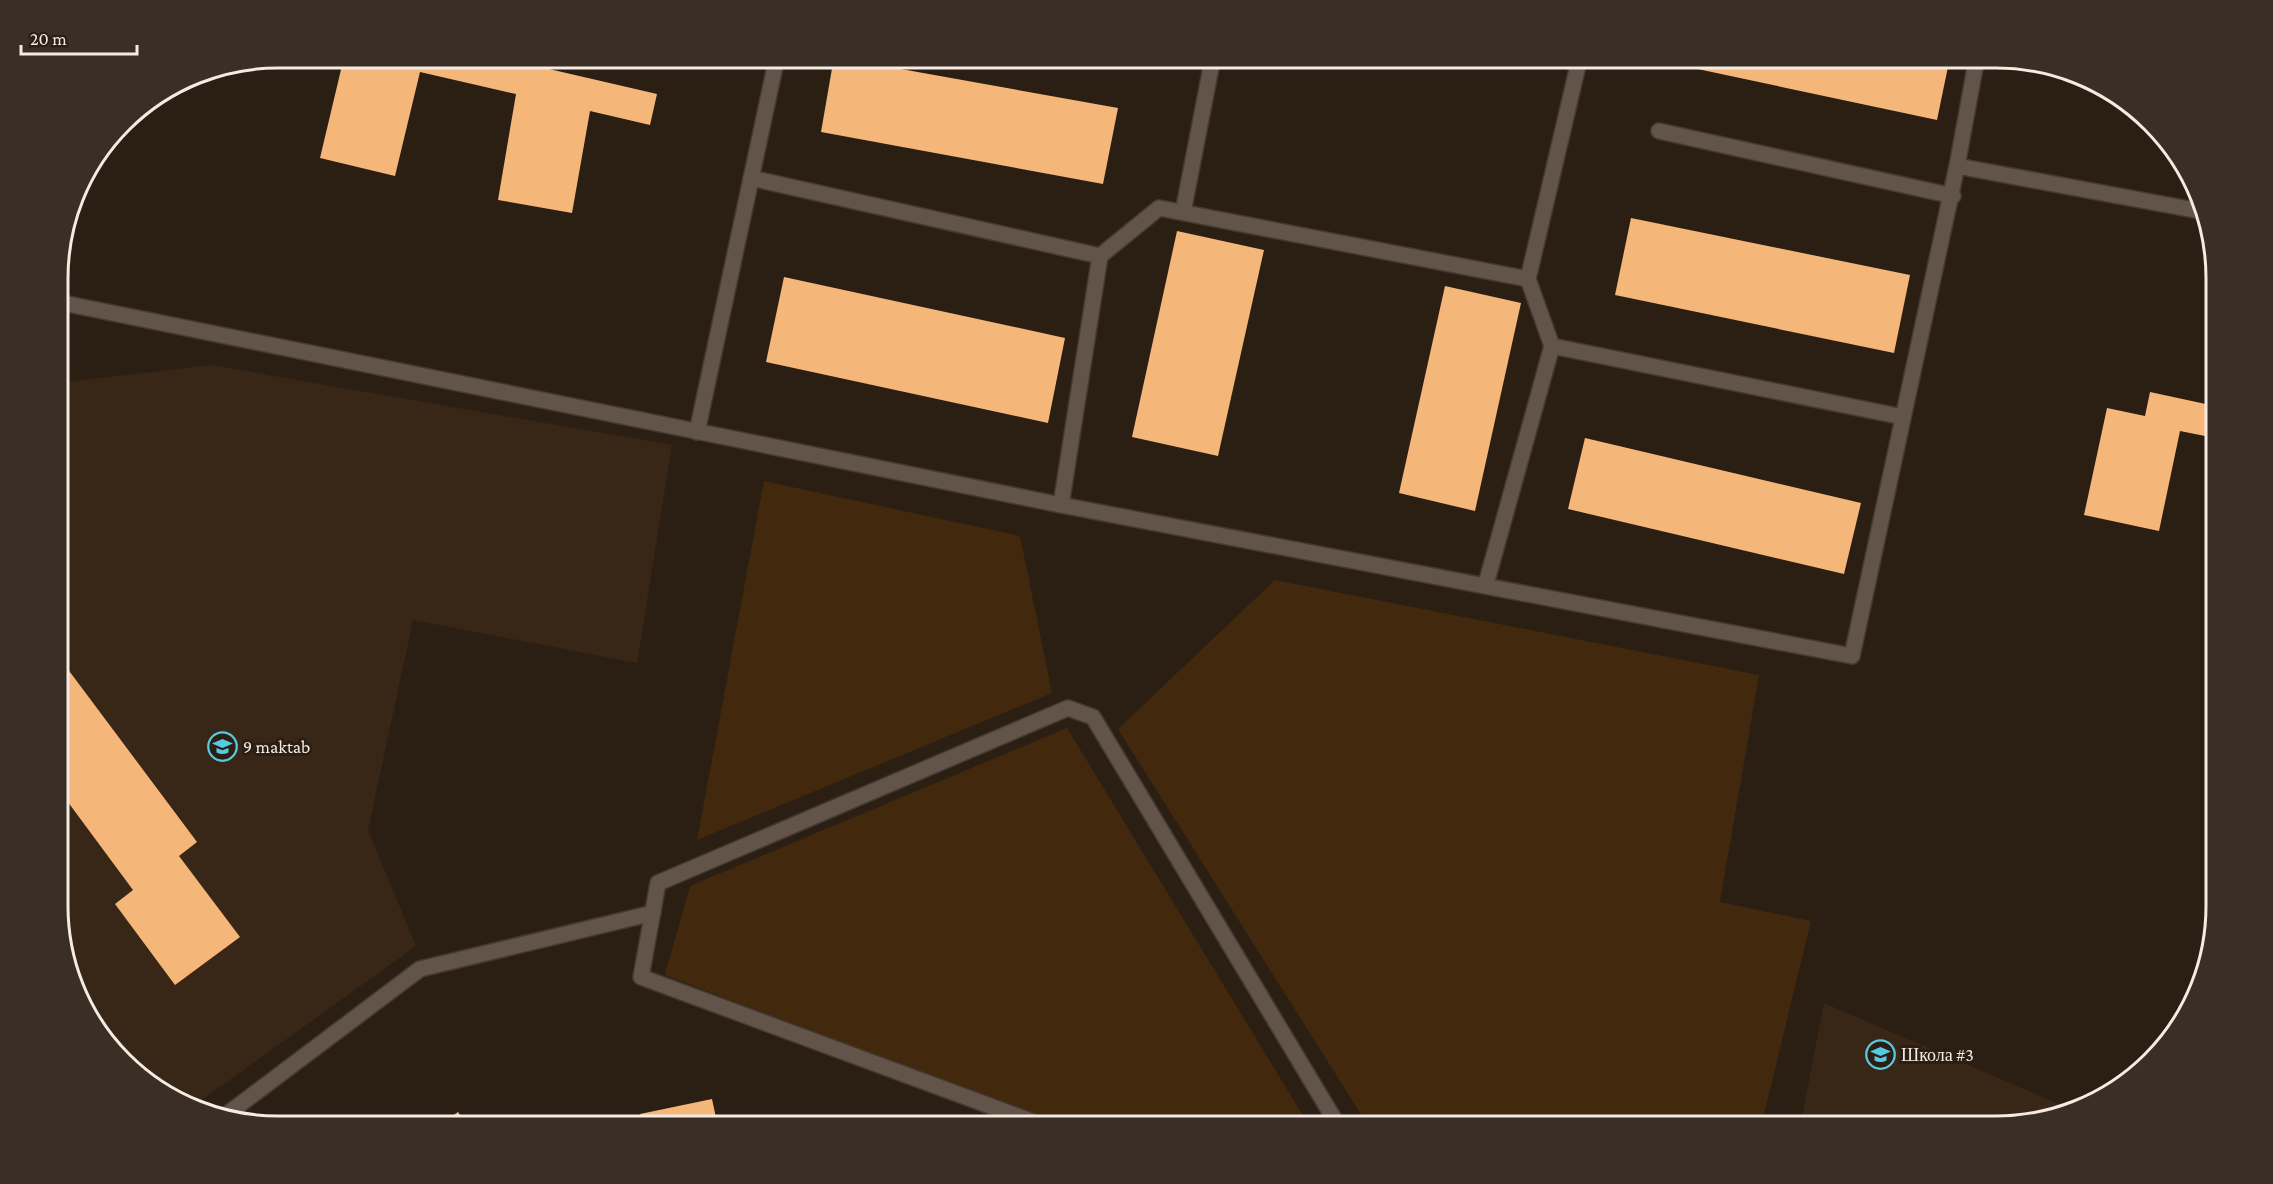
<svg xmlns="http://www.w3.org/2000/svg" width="2273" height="1184" font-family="'Crimson Pro',serif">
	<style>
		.built { fill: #382717 }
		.green { fill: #42280c }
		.building { fill: #f5b679 }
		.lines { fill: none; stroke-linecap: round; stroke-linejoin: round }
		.lane-casing { stroke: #443a34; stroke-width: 18 }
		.lane { stroke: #625448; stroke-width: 15 }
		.labels { text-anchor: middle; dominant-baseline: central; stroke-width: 6; stroke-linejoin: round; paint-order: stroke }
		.poi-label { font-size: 18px; fill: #f4ece4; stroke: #2b1f14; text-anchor: start }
		.rim { fill: none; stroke: #f4ece4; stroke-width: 3 }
	</style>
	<rect width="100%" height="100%" fill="#2b1f14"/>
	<!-- built -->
	<g class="built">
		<path d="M211,365L672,445L637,663L413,620L368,830L416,946L192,1107L180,1104L118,1054L94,1022L59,936L58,383Z"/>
		<path d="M1824,1003L2066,1107L2070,1114L2010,1127H1800Z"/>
	</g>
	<!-- green -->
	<g class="green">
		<path d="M764,481L1020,536L1052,693L697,840Z"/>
		<path d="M1275,580L1759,675L1720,902L1811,921L1761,1127H1369L1118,729Z"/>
		<path d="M1067,728L1310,1127H1064L665,975L690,886Z"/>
	</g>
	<!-- building -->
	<g class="building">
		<path d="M344,57H497L657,94L650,125L590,111L572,213L498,200L516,94L420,72L395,176L320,158Z"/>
		<path d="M834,57L1118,108L1103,184L821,132Z"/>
		<path d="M1660,57H1950L1937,120L1660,61Z"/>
		<path d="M1631,218L1910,275L1894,353L1615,295Z"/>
		<path d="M1177,231L1264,250L1218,456L1132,437Z"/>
		<path d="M784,277L1065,338L1048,423L766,362Z"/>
		<path d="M1445,286L1521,303L1475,511L1399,493Z"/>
		<path d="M2150,392L2215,406V438L2180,431L2159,531L2084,515L2107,408L2145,416Z"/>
		<path d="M1585,438L1861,503L1844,574L1568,509Z"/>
		<path d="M58,656L197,842L179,856L240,937L175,985L115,904L133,890L59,790Z"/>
		<path d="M2173,1024L2179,1025L2171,1038H2170Z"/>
		<path d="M712,1099L718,1127H642L640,1114Z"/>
		<path d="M458,1112L469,1127H437Z"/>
	</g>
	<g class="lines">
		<defs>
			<g id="lane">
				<path d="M1580,57L1528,279L1552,346L1903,417"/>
				<path d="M1977,57L1957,166L2200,211"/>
				<path d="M1659,131L1953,196"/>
				<path d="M751,178L1100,256L1159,208L1528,279"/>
				<path d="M1183,212L1213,57"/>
				<path d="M58,302L1061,505L1852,656L1957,166"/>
				<path d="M697,432L777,57"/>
				<path d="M1061,505L1100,256"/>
				<path d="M1486,584L1552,346"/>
				<path d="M226,1115L420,969L653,913"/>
				<path d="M1047,1127L641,977L658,883L1068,708L1093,717L1339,1127"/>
			</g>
		</defs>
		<!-- lane casing -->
		<use href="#lane" class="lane-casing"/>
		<!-- lane -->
		<use href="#lane" class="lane"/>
	</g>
	<!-- icons -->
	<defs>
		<symbol id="school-ring" viewBox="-11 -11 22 22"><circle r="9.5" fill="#2b1f14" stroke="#57c9e2" stroke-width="1.5"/><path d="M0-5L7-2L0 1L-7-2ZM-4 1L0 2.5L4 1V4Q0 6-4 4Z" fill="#57c9e2"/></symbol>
	</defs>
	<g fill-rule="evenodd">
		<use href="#school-ring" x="206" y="730" width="33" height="33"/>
		<use href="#school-ring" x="1864" y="1038" width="33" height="33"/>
	</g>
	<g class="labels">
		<!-- poi labels -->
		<g class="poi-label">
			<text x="243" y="747">9 maktab</text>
			<text x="1901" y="1055">Школа #3</text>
		</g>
	</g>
	<!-- crop -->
	<path d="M0 0H2273V1184H0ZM278 68H1996A210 210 0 0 1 2206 278V906A210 210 0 0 1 1996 1116H278A210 210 0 0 1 68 906V278A210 210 0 0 1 278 68Z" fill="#3b2f25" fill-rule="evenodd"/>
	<path class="rim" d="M278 68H1996A210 210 0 0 1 2206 278V906A210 210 0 0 1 1996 1116H278A210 210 0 0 1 68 906V278A210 210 0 0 1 278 68Z"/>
	<!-- scale -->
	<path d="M21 45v9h116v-9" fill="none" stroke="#f4ece4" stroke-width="3"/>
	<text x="30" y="45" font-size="18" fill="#f4ece4" stroke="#2b1f14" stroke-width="4.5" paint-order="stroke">20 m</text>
</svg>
